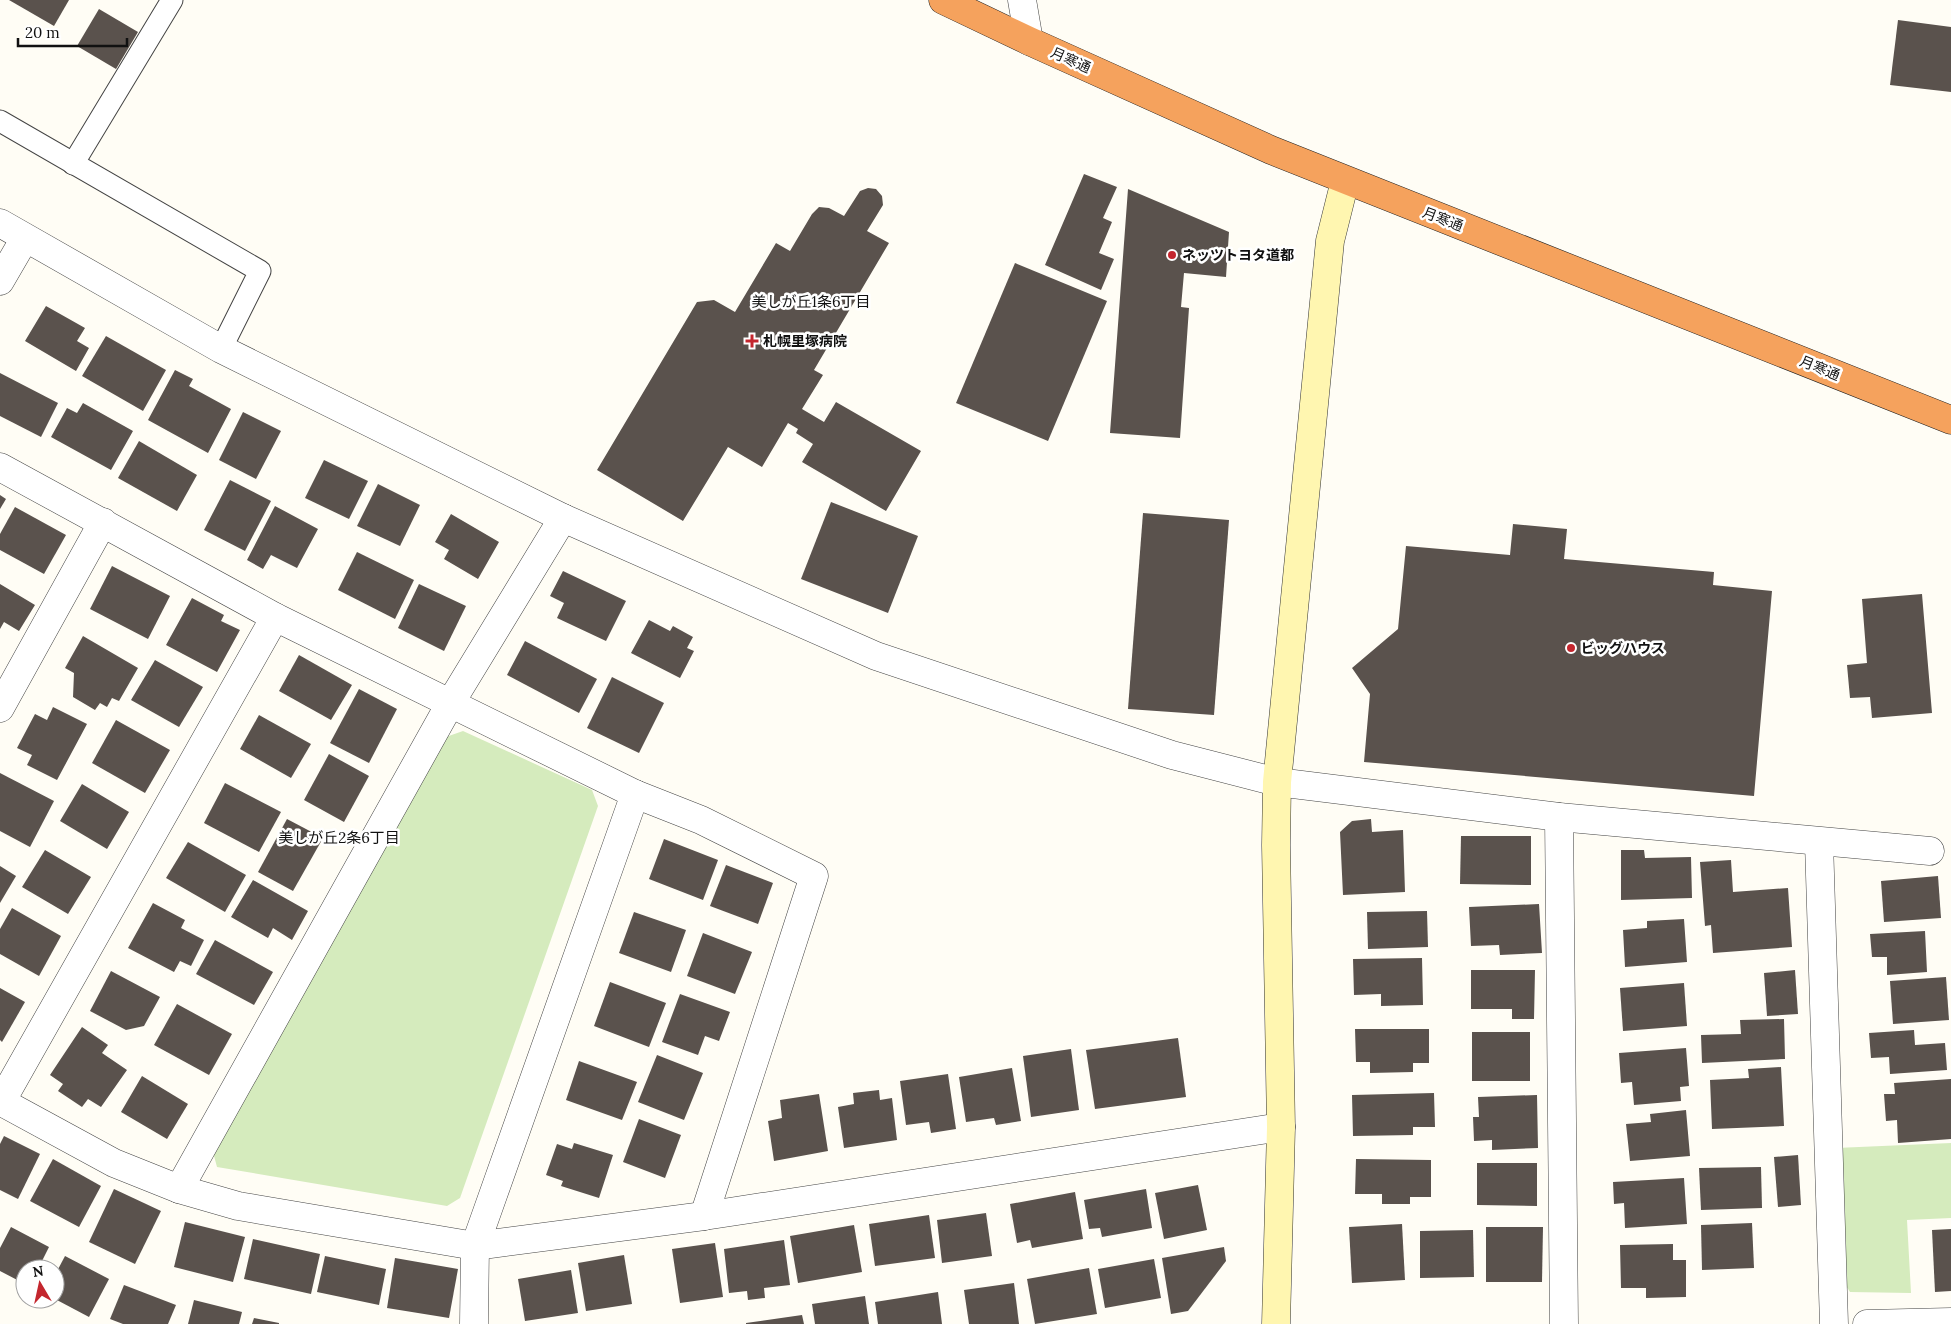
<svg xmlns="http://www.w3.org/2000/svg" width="1951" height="1324" font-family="Lora,'Noto Sans JP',serif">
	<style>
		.green { fill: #d5ebbd }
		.building { fill: #5a524d }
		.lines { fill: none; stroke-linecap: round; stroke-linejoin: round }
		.lane-casing { stroke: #444; stroke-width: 23 }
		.street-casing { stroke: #444; stroke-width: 29 }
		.secondary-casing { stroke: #333; stroke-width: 29 }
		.highway-casing { stroke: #222; stroke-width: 29 }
		.lane { stroke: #fff; stroke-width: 21 }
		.street { stroke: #fff; stroke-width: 28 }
		.secondary { stroke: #fff6b0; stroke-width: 28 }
		.highway { stroke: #f5a25d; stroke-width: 28 }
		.poi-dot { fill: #c4262e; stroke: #fff; stroke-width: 2 }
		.labels { text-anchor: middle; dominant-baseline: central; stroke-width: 5; stroke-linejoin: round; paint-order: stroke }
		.street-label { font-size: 14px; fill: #111; stroke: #fff }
		.poi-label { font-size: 14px; font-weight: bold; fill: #111; stroke: #fff; text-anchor: start }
		.neighbourhood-label { font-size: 15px; fill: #111; stroke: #fff }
	</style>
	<rect width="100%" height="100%" fill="#fffdf5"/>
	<!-- green -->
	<g class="green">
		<path d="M463,731L592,790L598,806L460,1198L447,1206L217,1167L213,1152L443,738Z"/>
		<path d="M1951,1143V1218L1907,1220L1911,1293L1850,1292L1843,1281L1836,1148Z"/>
	</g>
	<!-- building -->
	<g class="building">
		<path d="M9,0H69L54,26Z"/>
		<path d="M99,9L138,32L116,69L77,46Z"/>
		<path d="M1898,20L1951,27V92L1890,85Z"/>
		<path d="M1084,174L1117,187L1103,218L1112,222L1099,253L1114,259L1101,290L1045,265Z"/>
		<path d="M868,188L876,189L882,196L883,205L867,231L889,243L814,370L823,375L802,409L824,422L836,402L921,451L886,511L802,462L813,444L796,433L798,429L788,423L762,467L728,447L683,521L597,470L697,302L714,300L735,312L776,243L790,251L812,214L819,207L829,208L844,216L860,191Z"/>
		<path d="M1128,189L1229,232L1226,277L1184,273L1181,307L1189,308L1180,438L1110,433Z"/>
		<path d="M1015,263L1107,301L1048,441L956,403Z"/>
		<path d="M46,306L85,328L77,341L89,348L76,371L25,341Z"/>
		<path d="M106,336L166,370L143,411L82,376Z"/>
		<path d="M175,370L193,379L189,386L231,409L208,453L148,420Z"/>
		<path d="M0,373L58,403L41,437L0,416Z"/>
		<path d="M83,403L133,431L111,470L51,437L67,408L77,413Z"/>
		<path d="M243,412L281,431L256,479L219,460Z"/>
		<path d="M139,441L197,475L177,511L118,478Z"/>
		<path d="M324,460L368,481L349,519L305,498Z"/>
		<path d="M230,480L271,501L245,551L204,530Z"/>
		<path d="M378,484L420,505L400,546L357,526Z"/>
		<path d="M0,495L6,499L0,509Z"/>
		<path d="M831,502L918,536L888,613L801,579Z"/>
		<path d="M275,506L318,529L297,568L271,555L263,569L247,560Z"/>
		<path d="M15,507L66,535L44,574L0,550V534Z"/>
		<path d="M1143,513L1229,520L1214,715L1128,709Z"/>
		<path d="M451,514L499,542L478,579L444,559L449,550L435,542Z"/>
		<path d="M1513,524L1567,529L1564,559L1714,572L1713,585L1772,591L1754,796L1364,762L1370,694L1352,668L1398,629L1406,546L1510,555Z"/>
		<path d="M357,552L414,580L395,619L338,590Z"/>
		<path d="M112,566L170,596L148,639L90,609Z"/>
		<path d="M563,571L626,601L606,641L557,618L564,603L550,596Z"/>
		<path d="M0,584L35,605L19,631L4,622L0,629Z"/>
		<path d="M419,584L466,606L444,651L398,628Z"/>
		<path d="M1922,594L1932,713L1872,718L1870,697L1850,698L1847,665L1867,663L1862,599Z"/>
		<path d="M192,598L224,615L221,621L240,630L217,672L166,645Z"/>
		<path d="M649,620L670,631L673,626L693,637L687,648L694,651L680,678L631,653Z"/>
		<path d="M83,636L138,668L119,701L112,698L107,707L100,703L95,710L73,697L74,673L65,668Z"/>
		<path d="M525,641L597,679L579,713L507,675Z"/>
		<path d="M299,655L352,685L331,720L279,691Z"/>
		<path d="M155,660L203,687L179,727L131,700Z"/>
		<path d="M612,677L664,703L639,753L587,728Z"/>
		<path d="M359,689L397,709L369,763L330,743Z"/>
		<path d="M53,707L87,724L57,780L27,765L32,755L17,748L35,714L47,720Z"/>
		<path d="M259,715L311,744L291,778L240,749Z"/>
		<path d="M116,720L170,750L145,793L92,763Z"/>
		<path d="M329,754L369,776L344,822L304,800Z"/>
		<path d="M0,773L54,801L30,847L0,831Z"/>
		<path d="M225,783L281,812L259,852L204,823Z"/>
		<path d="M82,784L129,812L107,849L60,821Z"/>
		<path d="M287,819L323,838L293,891L258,872Z"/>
		<path d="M1371,819L1372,832L1403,830L1405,892L1343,895L1340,832L1352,821Z"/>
		<path d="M1461,836H1531V885L1460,884Z"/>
		<path d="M664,839L718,860L703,900L649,879Z"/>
		<path d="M188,842L246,875L225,912L166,878Z"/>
		<path d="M45,850L91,877L68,914L22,887Z"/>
		<path d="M1621,850H1644L1645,858L1691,857L1692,898L1621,900Z"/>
		<path d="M1731,860L1733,892L1788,888L1792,947L1713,953L1711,925L1705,926L1700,862Z"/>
		<path d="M726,865L773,883L758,924L710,906Z"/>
		<path d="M0,866L16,876L0,903Z"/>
		<path d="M1938,876L1941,918L1884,922L1881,881Z"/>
		<path d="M253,880L308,911L292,940L273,928L268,938L231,917Z"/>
		<path d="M153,903L185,920L181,928L204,940L191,966L180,961L174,972L128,948Z"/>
		<path d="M1539,904L1542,953L1500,955L1499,945L1471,946L1469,907Z"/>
		<path d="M12,908L61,936L39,976L0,954V929Z"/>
		<path d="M1427,911L1428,947L1368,949L1367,912Z"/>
		<path d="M634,912L686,930L671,972L619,953Z"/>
		<path d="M1684,919L1687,962L1625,967L1623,930L1647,928V921Z"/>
		<path d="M1925,931L1927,972L1887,975V957H1872L1870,934Z"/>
		<path d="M703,933L752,952L735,994L687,976Z"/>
		<path d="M215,940L273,972L254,1005L196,974Z"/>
		<path d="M1422,958L1423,1005L1381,1006V994L1354,995L1353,959Z"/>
		<path d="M1471,970H1535L1534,1019H1512V1009H1471Z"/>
		<path d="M1795,970L1798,1014L1767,1016L1764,973Z"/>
		<path d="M111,971L160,997L144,1026L126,1030L90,1011Z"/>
		<path d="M1946,977L1949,1020L1893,1024L1890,981Z"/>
		<path d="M610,982L666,1003L649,1047L594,1026Z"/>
		<path d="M1684,983L1687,1026L1623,1031L1620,988Z"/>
		<path d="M0,988L25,1002L2,1042L0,1040Z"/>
		<path d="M680,994L730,1012L719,1041L705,1036L698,1055L662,1042Z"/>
		<path d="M177,1004L232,1034L209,1075L154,1045Z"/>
		<path d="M1784,1019L1785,1059L1702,1063L1701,1035L1741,1034L1740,1020Z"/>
		<path d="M82,1027L108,1045L102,1053L127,1070L101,1107L88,1099L82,1107L58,1091L63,1084L50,1075Z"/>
		<path d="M1355,1029H1429V1063H1413V1072L1370,1073V1062H1356Z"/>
		<path d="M1914,1030L1915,1045L1945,1043L1947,1070L1890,1074L1889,1057L1871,1058L1869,1033Z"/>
		<rect x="1472" y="1032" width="58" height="49"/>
		<path d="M1178,1038L1186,1097L1095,1109L1086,1050Z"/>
		<path d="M1686,1048L1689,1086L1680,1087L1681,1101L1634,1105L1632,1082L1621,1083L1619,1053Z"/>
		<path d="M1071,1049L1079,1110L1031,1117L1023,1056Z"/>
		<path d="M657,1055L703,1073L684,1120L638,1102Z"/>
		<path d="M579,1061L637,1082L622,1120L566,1100Z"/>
		<path d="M1781,1067L1784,1126L1712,1129L1710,1080L1749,1078L1748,1069Z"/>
		<path d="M1012,1068L1021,1121L996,1125L994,1118L966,1122L959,1077Z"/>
		<path d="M948,1074L956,1129L931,1133L929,1122L906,1125L900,1081Z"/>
		<path d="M142,1076L188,1104L167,1139L121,1112Z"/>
		<path d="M1951,1079V1139L1898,1143L1897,1120L1886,1121L1884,1094H1895L1894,1083Z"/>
		<path d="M879,1090L880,1100L892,1098L897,1140L844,1148L838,1107L854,1104L853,1093Z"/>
		<path d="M1434,1093L1435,1127H1413V1135L1353,1136L1352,1095Z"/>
		<path d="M819,1094L828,1151L774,1161L768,1121L782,1118L780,1100Z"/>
		<path d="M1537,1095L1538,1148L1492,1150V1140L1474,1141L1473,1117H1479L1478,1097Z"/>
		<path d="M1686,1110L1690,1156L1630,1161L1626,1124L1651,1122L1650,1114Z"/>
		<path d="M639,1119L681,1135L665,1178L623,1162Z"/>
		<path d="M4,1136L40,1154L18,1199L0,1190V1144Z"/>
		<path d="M574,1143L613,1155L599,1198L561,1186L563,1181L546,1175L557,1144L572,1149Z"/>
		<path d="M1798,1155L1801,1205L1778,1207L1774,1157Z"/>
		<path d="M53,1159L101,1186L79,1227L30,1201Z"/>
		<path d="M1356,1159L1431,1160V1197H1410V1204H1382V1194H1355Z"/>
		<path d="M1477,1163H1537V1206L1477,1205Z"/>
		<path d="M1761,1167L1762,1208L1701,1210L1699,1168Z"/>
		<path d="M1684,1178L1687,1224L1625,1228L1624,1203L1614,1204L1613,1182Z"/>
		<path d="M1198,1185L1207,1230L1164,1239L1155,1193Z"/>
		<path d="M114,1189L161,1211L135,1264L89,1242Z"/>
		<path d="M1146,1189L1152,1228L1102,1237L1100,1228L1089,1229L1084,1200Z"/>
		<path d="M1075,1192L1083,1239L1032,1248L1030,1240L1017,1243L1010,1204Z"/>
		<path d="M986,1213L992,1256L942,1263L937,1220Z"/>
		<path d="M929,1215L935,1258L875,1266L869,1224Z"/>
		<path d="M185,1222L245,1237L233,1282L174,1267Z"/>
		<path d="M1752,1223L1754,1268L1702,1270L1701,1225Z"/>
		<path d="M1402,1224L1405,1280L1352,1283L1349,1227Z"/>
		<path d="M854,1225L862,1272L798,1283L790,1236Z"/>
		<path d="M11,1227L49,1247L38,1269H25V1284L0,1271V1248Z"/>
		<path d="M1486,1227H1543L1542,1282H1486Z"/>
		<path d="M1951,1229V1291L1935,1292L1932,1230Z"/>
		<path d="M1473,1230L1474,1277L1420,1278V1231Z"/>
		<path d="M253,1239L320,1254L311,1294L244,1279Z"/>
		<path d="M784,1240L790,1285L764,1288L765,1298L748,1300L747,1291L729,1293L724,1249Z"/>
		<path d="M715,1243L723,1297L680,1303L672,1249Z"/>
		<path d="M1673,1244V1260H1686V1297L1646,1298V1288H1621L1620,1245Z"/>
		<path d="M1224,1247L1226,1261L1188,1311L1171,1314L1162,1258Z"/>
		<path d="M624,1255L632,1304L586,1311L578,1263Z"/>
		<path d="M65,1256L109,1279L89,1317L55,1299V1275Z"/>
		<path d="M325,1256L386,1269L379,1305L317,1292Z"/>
		<path d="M395,1258L458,1269L449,1318L387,1308Z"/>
		<path d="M1154,1259L1161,1298L1105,1308L1098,1269Z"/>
		<path d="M1089,1268L1097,1314L1035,1324L1027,1279Z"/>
		<path d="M571,1270L578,1313L525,1321L518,1279Z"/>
		<path d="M1014,1283L1019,1324H969L964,1290Z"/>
		<path d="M124,1285L176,1305L168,1324H123L110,1319Z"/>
		<path d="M938,1292L942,1324H878L875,1302Z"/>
		<path d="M865,1296L869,1324H815L812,1304Z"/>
		<path d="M194,1300L242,1312L239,1324H188Z"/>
		<path d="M802,1315L804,1324H746V1323Z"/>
		<path d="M254,1318L279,1323V1324H252Z"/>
	</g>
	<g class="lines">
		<defs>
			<g id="lane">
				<path d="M0,121L260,271L221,349"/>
				<path d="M73,164L172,0"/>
			</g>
			<g id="street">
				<path d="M1022,0L1029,41"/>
				<path d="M0,223L221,349L563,518L876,656L1172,755L1277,782L1559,817L1930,851"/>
				<path d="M0,281L25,238"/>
				<path d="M0,467L275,617L635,794L701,820L814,876L704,1216"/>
				<path d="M0,708L103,522"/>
				<path d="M1559,817L1564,1324"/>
				<path d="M1819,842L1834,1324"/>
				<path d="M0,1101L114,1163L179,1189L238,1206L475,1246L704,1216L1281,1127"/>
				<path d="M1,1102L275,617"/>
				<path d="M179,1189L451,702L563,518"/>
				<path d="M474,1324L475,1246L635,794"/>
				<path d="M1867,1324L1951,1322"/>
			</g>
			<path id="secondary" d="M1276,1324L1281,1127L1276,845L1277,782L1330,241L1345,181"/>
			<path id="highway" d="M943,0L1029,41L1271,150L1951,420"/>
		</defs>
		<!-- lane casing -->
		<use href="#lane" class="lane-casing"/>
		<!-- street casing -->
		<use href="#street" class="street-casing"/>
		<!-- secondary casing -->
		<use href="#secondary" class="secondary-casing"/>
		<!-- highway casing -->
		<use href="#highway" class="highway-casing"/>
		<!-- lane -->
		<use href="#lane" class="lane"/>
		<!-- street -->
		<use href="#street" class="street"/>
		<!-- secondary -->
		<use href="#secondary" class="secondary"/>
		<!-- highway -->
		<use href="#highway" class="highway"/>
	</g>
	<!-- markers -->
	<g class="poi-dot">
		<circle cx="1172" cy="255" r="5"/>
		<path d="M749.5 333.5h5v5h5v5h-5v5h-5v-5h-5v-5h5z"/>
		<circle cx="1571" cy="648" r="5"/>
	</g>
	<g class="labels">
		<!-- street labels -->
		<g class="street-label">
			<text transform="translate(1071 60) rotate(24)">月寒通</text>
			<text transform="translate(1443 219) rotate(21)">月寒通</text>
			<text transform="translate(1820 368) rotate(22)">月寒通</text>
		</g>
		<!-- poi labels -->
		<g class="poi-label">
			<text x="1182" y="255">ネッツトヨタ道都</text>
			<text x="763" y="341">札幌里塚病院</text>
			<text x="1581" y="648">ビッグハウス</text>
		</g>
		<!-- neighbourhood labels -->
		<g class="neighbourhood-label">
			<text x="811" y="301">美しが丘1条6丁目</text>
			<text x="339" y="837">美しが丘2条6丁目</text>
		</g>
	</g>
	<!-- north arrow -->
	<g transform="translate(40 1284) rotate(351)"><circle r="24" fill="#ffffff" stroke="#a0a0a0"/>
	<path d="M0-4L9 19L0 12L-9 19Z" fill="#c4262e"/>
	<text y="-8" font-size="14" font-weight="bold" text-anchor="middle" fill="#111111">N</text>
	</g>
	<!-- scale -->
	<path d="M18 38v8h109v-8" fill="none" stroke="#111111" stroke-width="2.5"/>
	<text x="25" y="38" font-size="15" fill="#111111" stroke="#ffffff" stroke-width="4" paint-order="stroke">20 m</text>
</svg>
